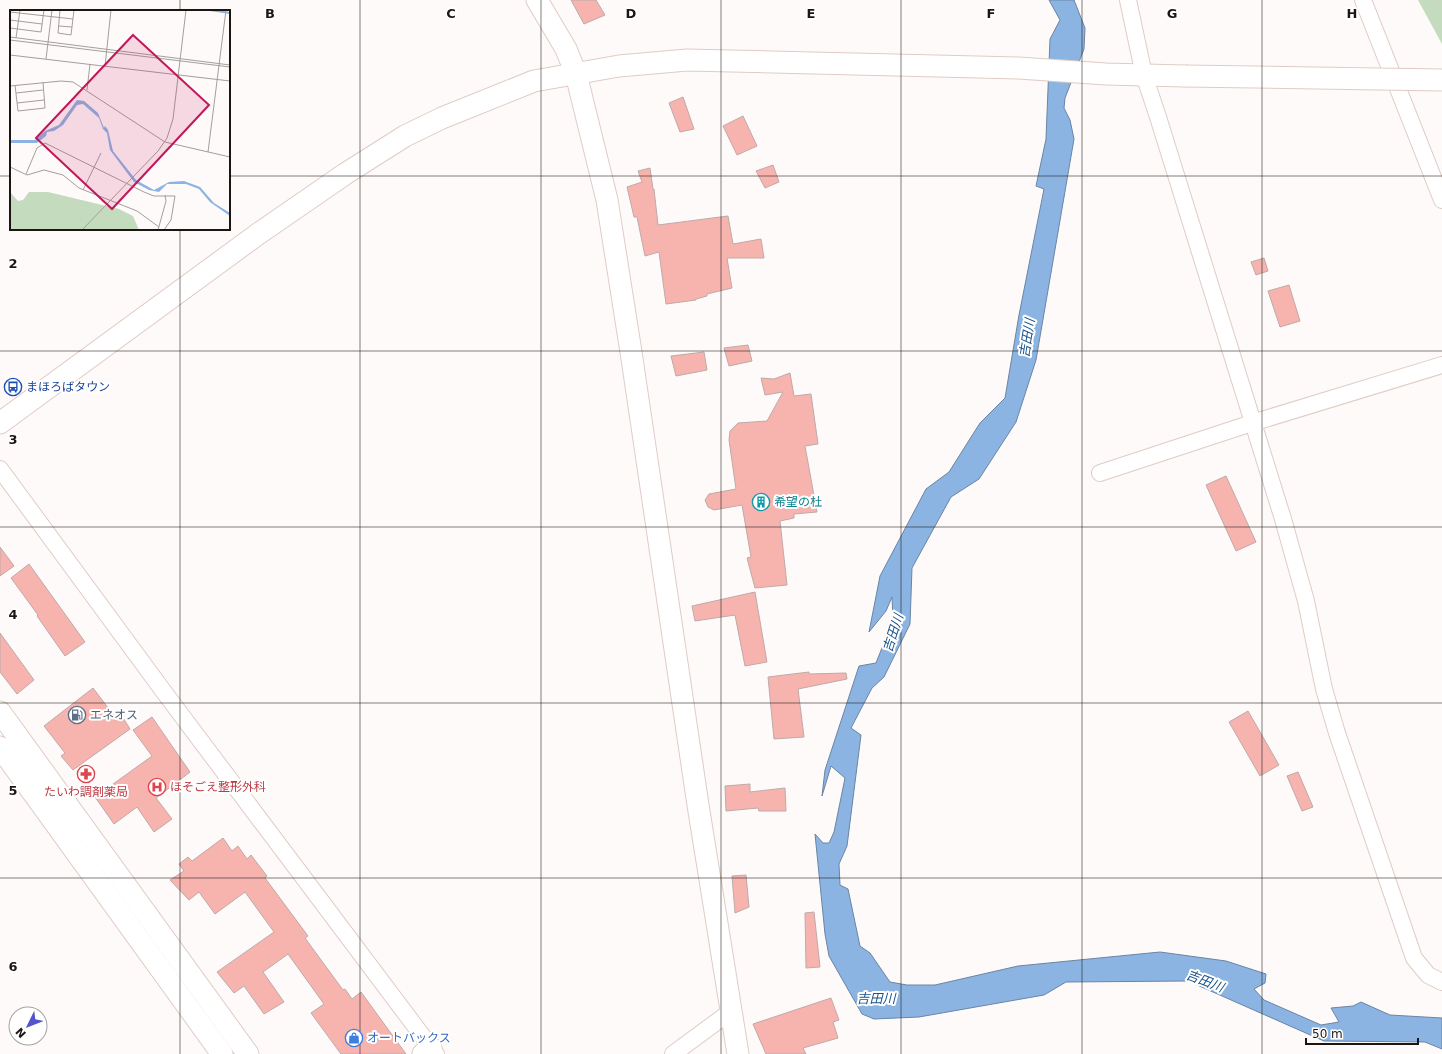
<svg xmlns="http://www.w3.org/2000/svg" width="1442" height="1054" font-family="'DejaVu Sans','Noto Sans JP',sans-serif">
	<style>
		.green { fill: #c4dcbd }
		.water { fill: #8bb4e2; stroke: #6a85a4 }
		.building { fill: #f7b4af; stroke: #beaaa8 }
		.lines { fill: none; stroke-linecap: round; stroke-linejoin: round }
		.minor-casing { stroke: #dfccc5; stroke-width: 18 }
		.tertiary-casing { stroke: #dfccc5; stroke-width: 23 }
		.minor { stroke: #fff; stroke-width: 16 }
		.tertiary { stroke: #fff; stroke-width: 21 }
		.tertiary-bridge-casing { stroke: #dfccc5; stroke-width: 23; stroke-linecap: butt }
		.tertiary-bridge { stroke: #fff; stroke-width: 21 }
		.grid { fill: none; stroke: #1c1613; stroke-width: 1; stroke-opacity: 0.55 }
		.labels { text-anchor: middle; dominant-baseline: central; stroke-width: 4; stroke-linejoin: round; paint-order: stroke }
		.transit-label { font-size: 12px; fill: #164399; stroke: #fff; text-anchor: start }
		.culture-label { font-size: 12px; fill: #0d838f; stroke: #fff; text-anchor: start }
		.service-label { font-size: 12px; fill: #4e5e75; stroke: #fff; text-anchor: start }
		.health-label { font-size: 12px; fill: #be3a42; stroke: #fff; text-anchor: start }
		.shop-label { font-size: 12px; fill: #366cbe; stroke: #fff; text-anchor: start }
		.water-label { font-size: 13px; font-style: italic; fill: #175289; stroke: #fff }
		.inset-river { fill: none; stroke: #8bb4e2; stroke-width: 2 }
		.inset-road { fill: none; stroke: #a49f9d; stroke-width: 1 }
		.view { fill: #c2185b; fill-opacity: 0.15; stroke: #c2185b; stroke-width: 2 }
		.inset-edge { fill: none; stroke: #1c1613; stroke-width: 2 }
		.grid-label { font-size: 13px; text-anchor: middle; font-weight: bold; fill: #1c1613; stroke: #fff; stroke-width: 4; stroke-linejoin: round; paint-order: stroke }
	</style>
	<rect width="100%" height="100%" fill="#fefaf9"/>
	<!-- green -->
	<path class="green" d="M1418,0H1442V44Z"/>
	<!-- water -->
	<path class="water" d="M1049,0H1074L1085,28L1084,49L1065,98L1064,108L1070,120L1074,139L1036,360L1016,422L979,479L951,497L912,568L910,624L884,677L872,688L851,728L861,735L847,846L839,864L840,885L848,889L860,946L870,953L890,982L907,985H935L1018,966L1160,952L1226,961L1266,974L1265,983L1254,989L1264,1000L1321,1025L1339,1022L1331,1008L1353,1006L1361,1002L1390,1015L1442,1018V1049L1425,1042L1324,1041L1188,981L1066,982L1044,995L919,1017L874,1019L862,1014L829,956L825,934L815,834L823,843H829L834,832L845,778L831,766L822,796L825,770L859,666L876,663L893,620L892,597L886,611L869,632L880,576L926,489L949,472L980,423L1005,398L1019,315L1044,189L1036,186L1046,139L1050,39L1060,20Z"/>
	<!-- building -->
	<g class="building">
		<path d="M571,0H596L605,15L584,24Z"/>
		<path d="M683,97L694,129L680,132L669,103Z"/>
		<path d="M743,116L757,146L737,155L723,126Z"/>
		<path d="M773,165L779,182L765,188L756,171Z"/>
		<path d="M650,168L653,189H654L658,225L728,216L733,244L761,239L764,258H727L732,288L707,294V296L696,299V300L666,304L659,252L645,256L637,217H634L627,187L642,182L638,171Z"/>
		<path d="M1264,258L1268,271L1256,275L1251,262Z"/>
		<path d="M1289,285L1300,321L1280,327L1268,291Z"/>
		<path d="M748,345L752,361L729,366L724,348Z"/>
		<path d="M704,352L707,370L676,376L671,356Z"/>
		<path d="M790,373L794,396L811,394L818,444L805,446L817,512L794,514V518L780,521L787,585L755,588L747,558L751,557L742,505L714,510L708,507L705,500L709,494L736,489L729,440L730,431L738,423L767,421L783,392L765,395L761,378L774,379Z"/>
		<path d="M1226,476L1256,542L1236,551L1206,485Z"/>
		<path d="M0,547L14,566L0,576Z"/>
		<path d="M29,564L85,642L65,656L37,616L38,615L11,578Z"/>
		<path d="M755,592L767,662L745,666L735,615L695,621L692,606Z"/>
		<path d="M0,633L34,680L17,694L0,672Z"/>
		<path d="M809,672V674L846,673L847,679L798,689L804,737L774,739L768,677Z"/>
		<path d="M93,688L115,717L120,713L130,729L73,770L61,756L65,753L44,726Z"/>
		<path d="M1248,711L1279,765L1260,776L1229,722Z"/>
		<path d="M152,717L190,772L156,798L172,819L154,832L137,807L114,824L95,797L152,756L133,730Z"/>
		<path d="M1298,772L1313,807L1302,811L1287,776Z"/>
		<path d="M750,784V792L785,788L786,811H759L758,808L726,811L725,786Z"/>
		<path d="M223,838L232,851L238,846L247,859L251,855L267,876L265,878L308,936L305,938L343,990L345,989L352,999L361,992L406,1054H341L311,1013L324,1004L288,954L263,972L284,1002L264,1014L244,986L234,993L217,972L274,932L245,892L215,914L199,892L189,900L170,880L184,871L179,864L188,857L192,861Z"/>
		<path d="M746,875L749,907L735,913L732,876Z"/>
		<path d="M814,912L820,967L806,968L805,913Z"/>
		<path d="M831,998L839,1020L833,1022L838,1038L803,1048L806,1054H766L753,1024Z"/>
	</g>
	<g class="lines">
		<defs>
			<g id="minor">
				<path d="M1128,0L1144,75L1158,117L1283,519L1306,601L1324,689L1337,733L1414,958L1428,975L1442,982"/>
				<path d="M1363,0L1442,200"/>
				<path d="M0,469L164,692L436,1054"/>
				<path d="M1100,473L1252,423L1442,365"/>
				<path d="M673,1054L730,1012"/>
			</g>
			<g id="tertiary">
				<path d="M537,0L566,49L576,74L607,200L631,352L698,805L738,1054"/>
				<path d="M0,423L258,234L345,174L405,136L442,118L534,81L619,66L687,60L1019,68L1106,74L1185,76"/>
				<path d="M0,712L248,1054"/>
				<path d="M0,747L222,1054"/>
				<path d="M423,1054L431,1048"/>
			</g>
		</defs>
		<!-- minor casing -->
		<use href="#minor" class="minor-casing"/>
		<!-- tertiary casing -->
		<use href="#tertiary" class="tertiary-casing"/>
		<!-- minor -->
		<use href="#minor" class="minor"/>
		<!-- tertiary -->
		<use href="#tertiary" class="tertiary"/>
		<defs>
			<path id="tertiary-bridge" d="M1185,76L1442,80"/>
		</defs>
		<!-- tertiary-bridge casing -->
		<use href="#tertiary-bridge" class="tertiary-bridge-casing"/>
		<!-- tertiary-bridge -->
		<use href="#tertiary-bridge" class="tertiary-bridge"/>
	</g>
	<!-- grid -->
	<path class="grid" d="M180,0V11M360,0V1054M541,0V1054M721,0V1054M901,0V1054M1082,0V1054M1262,0V1054M0,176H11M229,176H1442M180,229V1054M0,351H1442M0,527H1442M0,703H1442M0,878H1442"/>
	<!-- icons -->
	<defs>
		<symbol id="bus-ring" viewBox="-11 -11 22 22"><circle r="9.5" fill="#fff" stroke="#1a4fb4" stroke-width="1.5"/><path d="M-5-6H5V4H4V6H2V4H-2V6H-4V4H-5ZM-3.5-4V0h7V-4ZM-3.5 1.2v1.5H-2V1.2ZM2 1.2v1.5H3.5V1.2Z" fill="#1a4fb4"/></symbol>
		<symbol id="building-ring" viewBox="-11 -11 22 22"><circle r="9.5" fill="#fff" stroke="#0f9aa8" stroke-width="1.5"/><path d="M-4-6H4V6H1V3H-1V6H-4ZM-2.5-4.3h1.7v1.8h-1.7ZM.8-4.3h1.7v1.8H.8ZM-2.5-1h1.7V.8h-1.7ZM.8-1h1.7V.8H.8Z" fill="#0f9aa8"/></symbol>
		<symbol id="fuel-ring" viewBox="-11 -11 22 22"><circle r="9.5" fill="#fff" stroke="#5c6f8a" stroke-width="1.5"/><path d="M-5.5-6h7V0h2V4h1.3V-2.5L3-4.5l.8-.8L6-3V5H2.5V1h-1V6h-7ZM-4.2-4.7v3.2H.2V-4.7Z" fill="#5c6f8a"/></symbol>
		<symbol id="pharmacy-ring" viewBox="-11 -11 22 22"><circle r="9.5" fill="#fff" stroke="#e0444e" stroke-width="1.5"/><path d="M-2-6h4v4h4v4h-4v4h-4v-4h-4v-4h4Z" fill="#e0444e"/></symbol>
		<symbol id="hospital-ring" viewBox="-11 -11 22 22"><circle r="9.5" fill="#fff" stroke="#e0444e" stroke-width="1.5"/><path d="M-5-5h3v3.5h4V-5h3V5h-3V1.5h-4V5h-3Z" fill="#e0444e"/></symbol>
		<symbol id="shop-ring" viewBox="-11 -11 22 22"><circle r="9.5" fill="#fff" stroke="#3f7fe0" stroke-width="1.5"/><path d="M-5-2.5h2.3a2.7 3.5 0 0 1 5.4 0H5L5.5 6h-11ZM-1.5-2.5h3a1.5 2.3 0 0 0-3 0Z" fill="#3f7fe0"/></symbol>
	</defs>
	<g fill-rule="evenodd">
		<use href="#bus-ring" x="3" y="377" width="20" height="20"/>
		<use href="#building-ring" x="751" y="492" width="20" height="20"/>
		<use href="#fuel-ring" x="67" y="705" width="20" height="20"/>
		<use href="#pharmacy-ring" x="76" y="764" width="20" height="20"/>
		<use href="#hospital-ring" x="147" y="777" width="20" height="20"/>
		<use href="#shop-ring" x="344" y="1028" width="20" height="20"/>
	</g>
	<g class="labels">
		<!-- transit labels -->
		<g class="transit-label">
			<text x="26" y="387">まほろばタウン</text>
		</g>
		<!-- culture labels -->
		<g class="culture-label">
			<text x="774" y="502">希望の杜</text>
		</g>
		<!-- service labels -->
		<g class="service-label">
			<text x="90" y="715">エネオス</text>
		</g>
		<!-- health labels -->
		<g class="health-label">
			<text x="170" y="787">ほそごえ整形外科</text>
			<text x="86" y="792" text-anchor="middle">たいわ調剤薬局</text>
		</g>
		<!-- shop labels -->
		<g class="shop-label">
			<text x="367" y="1038">オートバックス</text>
		</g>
		<!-- water labels -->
		<g class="water-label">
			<text transform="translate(1027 338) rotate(-81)">吉田川</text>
			<text transform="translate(893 633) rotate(-72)">吉田川</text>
			<text transform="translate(1205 981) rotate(21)">吉田川</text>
			<text x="876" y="998">吉田川</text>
		</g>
	</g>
	<!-- overview -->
	<g transform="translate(10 10)">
		<rect width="220" height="220" fill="#fefaf9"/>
		<path d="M0,182L8,191L13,190L19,182H38L109,199L123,206L129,220H0Z" fill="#c4dcbd"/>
		<path d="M67,90L74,91L88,103L94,118L95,116L98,120L103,141L126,170L144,180L159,172L174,171L190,177L204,193L220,203V206L200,192L189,179L176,174H157L149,182L139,180L124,172L100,140L97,123L93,119L89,108L73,94L67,95L53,115L44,121L37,122L36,126L27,133H0V130H25L35,121L49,115Z" fill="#8bb4e2"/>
		<path class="inset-river" d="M200,0L220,3"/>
		<path class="inset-road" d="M50,0L48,23L61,25L64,0M0,2L63,9M0,10L32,14M49,16L62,17M0,18L31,22L34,0M0,27L220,55M6,28L10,0M0,30L220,57M0,45L220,71M36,49L42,0M95,56L101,0M5,75L8,101L35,98L33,72M0,76L51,71L63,72L155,132L220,147M77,80L80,54M6,83L33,80M7,93L34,90M198,142L216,0M0,157L17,165L34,160L53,165L69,178L127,201L149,217M16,164L27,138L35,133L134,182L144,186H165L161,210L154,220M73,180L91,143M72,220L148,141L157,128L163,109L176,0M148,220L156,191L155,185"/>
		<path class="view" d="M123,25L199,95L102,199L26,128Z"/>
		<rect width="220" height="220" class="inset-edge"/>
	</g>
	<g class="grid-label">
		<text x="270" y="18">B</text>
		<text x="451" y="18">C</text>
		<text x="631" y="18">D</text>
		<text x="811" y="18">E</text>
		<text x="991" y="18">F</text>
		<text x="1172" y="18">G</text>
		<text x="1352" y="18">H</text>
		<text x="13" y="268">2</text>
		<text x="13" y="444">3</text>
		<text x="13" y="619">4</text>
		<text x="13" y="795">5</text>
		<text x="13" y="971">6</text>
	</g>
	<!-- north arrow -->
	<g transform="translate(28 1026) rotate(227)"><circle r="19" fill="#ffffff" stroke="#a4a2a1"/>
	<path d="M0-3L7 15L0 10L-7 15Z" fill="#5455cc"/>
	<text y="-6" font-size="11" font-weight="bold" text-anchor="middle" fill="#1c1613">N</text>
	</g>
	<!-- scale -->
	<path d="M1306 1038v6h112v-6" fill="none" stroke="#1c1613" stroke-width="2"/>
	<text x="1312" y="1038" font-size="12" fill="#1c1613" stroke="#ffffff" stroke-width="3" paint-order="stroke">50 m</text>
</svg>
